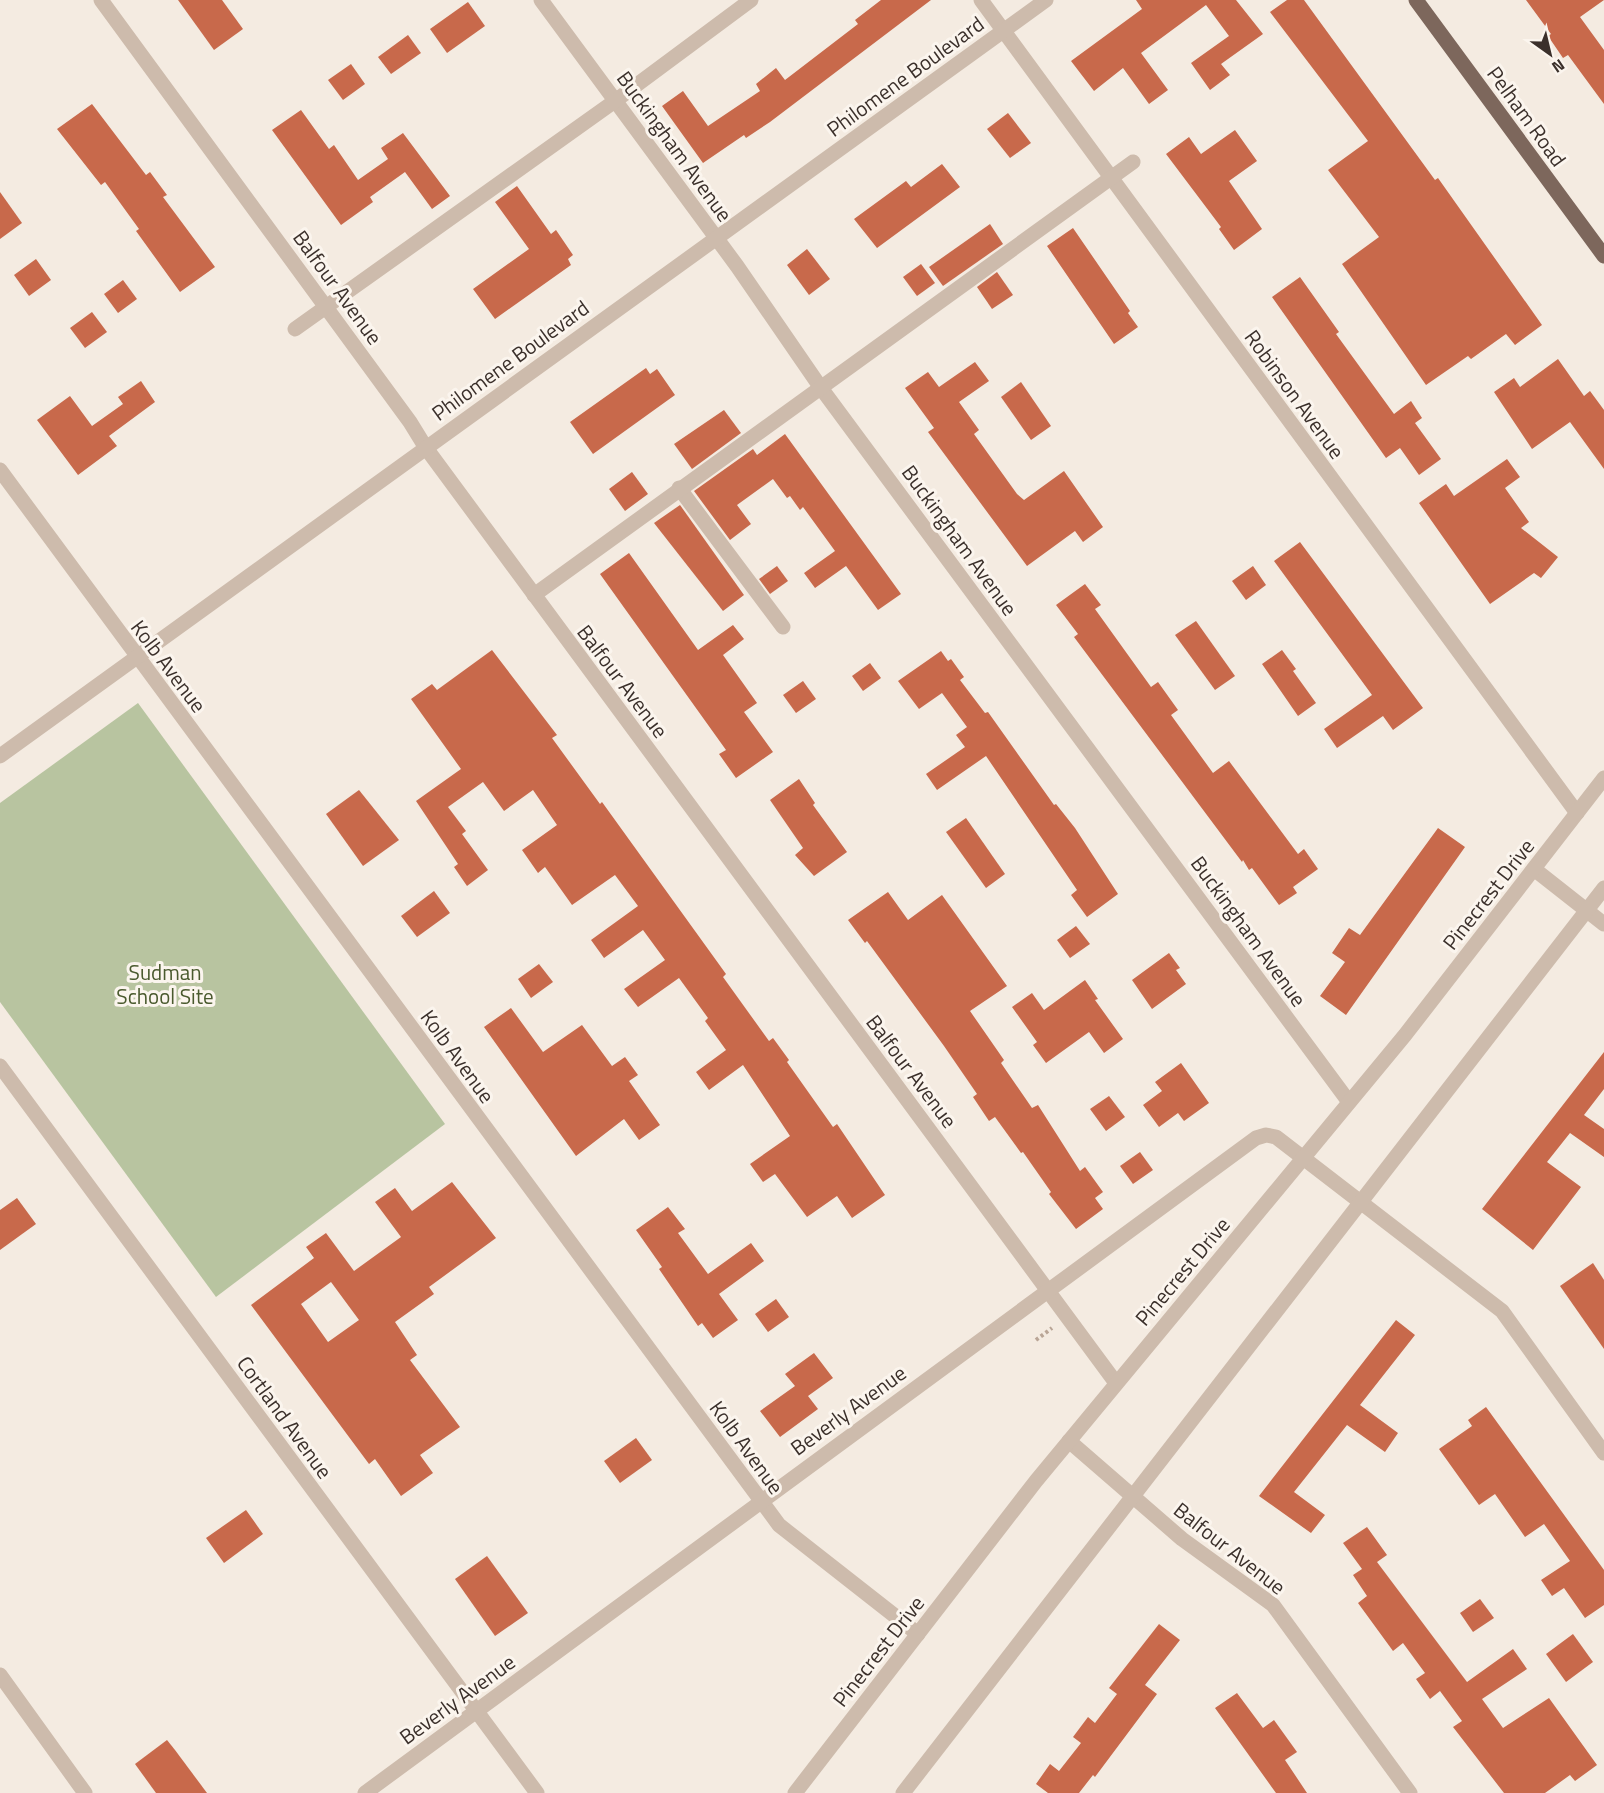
<svg xmlns="http://www.w3.org/2000/svg" width="1604" height="1793" font-family="'Titillium Web',sans-serif">
	<style>
		.green { fill: #b8c4a0 }
		.building { fill: #c8694b; fill-rule: evenodd }
		.lines { fill: none; stroke-linecap: round; stroke-linejoin: round }
		.path { stroke: #b9a596; stroke-width: 4; stroke-dasharray: 3 3; stroke-linecap: butt }
		.minor { stroke: #cdbbac; stroke-width: 15 }
		.major { stroke: #7d675c; stroke-width: 15 }
		.labels { text-anchor: middle; dominant-baseline: central; stroke-width: 6; stroke-linejoin: round; paint-order: stroke }
		.street-label { font-size: 21px; fill: #3b302b; stroke: #fbf5ee }
		.park-label { font-size: 21px; fill: #4a5a2e; stroke: #fbf5ee }
	</style>
	<rect width="100%" height="100%" fill="#f4ebe1"/>
	<!-- green -->
	<path class="green" d="M138,703L445,1124L216,1297L0,1002V803Z"/>
	<!-- building -->
	<g class="building">
		<path d="M178,0H222L243,29L214,50Z"/>
		<path d="M881,0H931L770,122L746,138L744,135L703,163L662,106L683,91L708,126L760,91L756,84L776,68L785,80L858,24L855,20Z"/>
		<path d="M1136,0H1236L1263,34L1221,64L1230,75L1210,90L1191,63L1229,36L1206,5L1141,53L1168,90L1149,104L1123,68L1094,91L1071,61L1142,9Z"/>
		<path d="M1287,0H1304L1435,180L1438,178L1542,325L1515,345L1506,334L1471,359L1468,356L1426,385L1342,264L1379,237L1328,170L1368,141L1270,12Z"/>
		<path d="M1526,0H1604L1580,17L1604,50V104L1568,55L1563,58L1548,36L1551,34Z"/>
		<path d="M468,2L485,26L447,53L430,29Z"/>
		<path d="M408,35L421,53L391,74L378,57Z"/>
		<path d="M351,64L365,84L343,100L328,80Z"/>
		<path d="M92,104L146,175L150,172L167,195L163,197L215,267L180,292L136,231L139,229L105,182L101,185L57,129Z"/>
		<path d="M301,110L329,149L334,145L358,180L388,159L381,148L403,133L450,196L432,209L405,172L370,197L373,202L341,225L272,130Z"/>
		<path d="M1008,113L1031,143L1010,158L987,129Z"/>
		<path d="M1235,130L1257,161L1229,181L1262,229L1234,250L1219,229L1221,227L1166,154L1189,137L1201,154Z"/>
		<path d="M942,164L960,187L877,248L854,219L906,181L911,187Z"/>
		<path d="M517,186L551,234L556,230L573,255L568,259L571,265L495,319L473,289L529,249L495,202Z"/>
		<path d="M0,192L22,223L0,239Z"/>
		<path d="M990,224L1003,244L943,286L929,267Z"/>
		<path d="M1073,228L1130,311L1128,313L1138,327L1114,344L1047,246Z"/>
		<path d="M807,249L830,279L809,295L787,265Z"/>
		<path d="M36,259L51,280L29,296L14,275Z"/>
		<path d="M921,264L935,283L917,296L903,277Z"/>
		<path d="M997,272L1013,295L992,309L977,287Z"/>
		<path d="M1300,277L1339,332L1336,334L1394,414L1411,401L1422,418L1415,423L1441,459L1419,475L1400,448L1386,458L1272,297Z"/>
		<path d="M123,280L137,299L118,313L104,294Z"/>
		<path d="M92,312L107,332L85,348L70,328Z"/>
		<path d="M1558,359L1584,396L1590,391L1604,410V469L1570,422L1532,449L1494,392L1514,378L1520,387Z"/>
		<path d="M975,362L989,381L959,402L979,430L974,434L1017,494L1024,500L1064,471L1103,527L1083,542L1075,531L1027,566L928,432L934,428L905,388L928,372L939,387Z"/>
		<path d="M646,368L650,374L657,369L675,395L593,454L570,422Z"/>
		<path d="M141,381L155,402L109,436L117,446L78,475L37,420L70,396L92,426L123,404L118,397Z"/>
		<path d="M1021,382L1051,426L1031,440L1001,397Z"/>
		<path d="M724,410L741,433L692,469L674,444Z"/>
		<path d="M785,434L901,594L878,610L846,566L815,588L804,573L835,551L803,507L800,510L790,496L787,498L773,479L737,505L751,524L730,540L694,491L753,449L757,455Z"/>
		<path d="M1507,459L1520,477L1505,488L1529,522L1521,528L1558,557L1541,578L1534,573L1490,604L1419,503L1446,484L1454,496Z"/>
		<path d="M632,472L648,494L625,511L609,489Z"/>
		<path d="M680,505L744,595L723,611L654,523Z"/>
		<path d="M1300,542L1423,708L1393,730L1383,716L1337,748L1324,729L1372,695L1274,561Z"/>
		<path d="M629,553L698,650L733,625L744,639L723,655L757,703L744,712L773,752L736,778L719,754L726,750L600,574Z"/>
		<path d="M777,566L788,581L770,594L759,579Z"/>
		<path d="M1253,566L1266,585L1246,600L1232,581Z"/>
		<path d="M1085,584L1101,605L1095,609L1151,687L1158,682L1178,710L1171,715L1213,773L1229,761L1298,854L1304,849L1318,869L1293,887L1297,893L1279,905L1252,868L1249,870L1243,860L1242,862L1074,637L1078,634L1056,605Z"/>
		<path d="M1196,621L1235,676L1215,690L1175,635Z"/>
		<path d="M492,650L557,735L552,738L600,804L602,802L726,974L723,977L769,1041L773,1038L789,1060L787,1062L833,1127L837,1124L885,1195L852,1218L837,1196L807,1217L775,1174L763,1182L750,1164L790,1136L743,1065L709,1090L696,1072L726,1050L705,1021L708,1018L679,978L638,1007L624,989L665,960L643,930L604,958L591,940L638,906L615,875L572,905L545,867L538,873L522,850L557,825L533,790L504,811L483,782L448,807L466,831L462,834L488,870L467,886L454,867L458,864L416,801L461,769L411,699L432,684L437,690Z"/>
		<path d="M1282,650L1296,669L1293,671L1316,703L1298,716L1262,664Z"/>
		<path d="M941,651L948,661L951,659L964,677L960,680L985,713L988,712L1054,805L1056,804L1075,828L1118,894L1087,917L1071,895L1077,890L986,756L937,790L926,774L965,747L956,735L967,727L942,693L919,709L898,681Z"/>
		<path d="M870,663L881,678L863,691L852,676Z"/>
		<path d="M803,681L816,699L796,713L783,695Z"/>
		<path d="M799,779L815,803L813,805L847,852L814,876L795,855L803,848L770,800Z"/>
		<path d="M359,790L399,840L363,866L326,814Z"/>
		<path d="M966,818L1005,874L986,888L946,832Z"/>
		<path d="M1438,828L1465,847L1346,1015L1320,996L1345,962L1332,953L1349,928L1360,935Z"/>
		<path d="M434,891L450,913L417,937L401,916Z"/>
		<path d="M888,892L908,920L942,895L1007,986L970,1011L1004,1060L1001,1063L1032,1108L1038,1105L1080,1171L1085,1167L1103,1192L1095,1198L1103,1209L1076,1229L1049,1194L1051,1192L1023,1152L1021,1153L995,1117L989,1121L973,1097L977,1094L944,1046L867,941L865,943L848,920Z"/>
		<path d="M1076,926L1090,944L1070,958L1057,940Z"/>
		<path d="M1169,953L1180,968L1176,970L1186,984L1152,1009L1132,980Z"/>
		<path d="M539,964L553,982L531,998L518,979Z"/>
		<path d="M1085,980L1098,999L1095,1000L1123,1039L1104,1053L1089,1032L1046,1063L1033,1045L1037,1042L1012,1007L1032,993L1044,1010Z"/>
		<path d="M511,1008L543,1052L582,1025L612,1066L625,1057L638,1075L629,1081L660,1125L639,1140L624,1119L576,1156L484,1027Z"/>
		<path d="M1604,1052V1089L1584,1115L1604,1129V1157L1570,1133L1547,1162L1581,1187L1533,1250L1482,1209Z"/>
		<path d="M1181,1063L1209,1103L1184,1121L1178,1113L1159,1127L1143,1105L1162,1091L1155,1082Z"/>
		<path d="M1109,1096L1125,1117L1106,1131L1090,1109Z"/>
		<path d="M1140,1152L1153,1170L1133,1184L1120,1166Z"/>
		<path d="M452,1182L496,1238L429,1287L434,1294L395,1322L417,1355L410,1360L460,1427L420,1455L433,1473L401,1496L375,1459L369,1464L251,1305L314,1258L306,1247L326,1233L354,1271L401,1237L375,1202L395,1188L412,1211ZM331,1282L359,1320L328,1342L301,1304Z"/>
		<path d="M17,1198L36,1224L0,1250V1210Z"/>
		<path d="M668,1207L685,1229L678,1233L708,1274L751,1243L764,1261L719,1294L738,1320L713,1338L702,1323L698,1326L683,1304L659,1269L662,1267L636,1230Z"/>
		<path d="M1593,1263L1604,1280V1349L1560,1286Z"/>
		<path d="M776,1299L789,1317L768,1332L755,1314Z"/>
		<path d="M1396,1320L1415,1335L1360,1405L1398,1433L1385,1452L1347,1425L1294,1492L1325,1515L1311,1533L1259,1496Z"/>
		<path d="M814,1353L833,1378L808,1396L818,1409L780,1437L760,1411L795,1386L785,1374Z"/>
		<path d="M1486,1407L1604,1570V1605L1585,1618L1564,1588L1552,1596L1541,1580L1570,1561L1544,1524L1525,1537L1495,1494L1479,1505L1439,1449L1472,1426L1468,1420Z"/>
		<path d="M636,1438L652,1460L620,1483L604,1461Z"/>
		<path d="M246,1510L263,1534L224,1563L206,1538Z"/>
		<path d="M1367,1527L1387,1555L1377,1562L1467,1682L1513,1649L1527,1669L1482,1699L1503,1728L1549,1698L1597,1765L1575,1781L1570,1775L1545,1793H1504L1453,1727L1462,1721L1440,1691L1430,1699L1416,1679L1425,1673L1403,1643L1393,1651L1358,1603L1367,1596L1353,1575L1362,1569L1343,1543Z"/>
		<path d="M487,1556L528,1613L495,1636L455,1579Z"/>
		<path d="M1480,1599L1494,1618L1473,1632L1460,1613Z"/>
		<path d="M1159,1624L1180,1640L1145,1685L1157,1694L1095,1777L1093,1775L1079,1793H1048L1036,1784L1050,1764L1059,1771L1081,1743L1073,1737L1088,1717L1095,1723L1117,1694L1109,1688Z"/>
		<path d="M1573,1634L1593,1662L1566,1682L1546,1654Z"/>
		<path d="M1237,1693L1263,1728L1274,1720L1297,1752L1285,1760L1307,1793H1276L1215,1708Z"/>
		<path d="M167,1740L175,1750L207,1793H156L135,1764Z"/>
	</g>
	<g class="lines">
		<!-- path -->
		<path class="path" d="M1036,1340L1052,1328"/>
		<!-- minor -->
		<g class="minor">
			<path d="M101,0L410,422L426,448L1116,1383"/>
			<path d="M541,0L737,266L821,388L1349,1102"/>
			<path d="M981,0L1577,813"/>
			<path d="M295,329L615,101L751,0"/>
			<path d="M0,470L779,1525L918,1634"/>
			<path d="M679,488L783,627"/>
			<path d="M534,595L1133,162"/>
			<path d="M0,756L1046,0"/>
			<path d="M1534,869L1604,924"/>
			<path d="M0,1066L537,1793"/>
			<path d="M1069,1441L1182,1539L1273,1605L1410,1793"/>
			<path d="M0,1675L85,1793"/>
			<path d="M365,1793L1256,1138L1266,1135L1276,1137L1502,1311L1604,1453"/>
			<path d="M795,1793L1036,1481L1405,1035L1604,778"/>
			<path d="M903,1793L1604,888"/>
		</g>
		<!-- major -->
		<path class="major" d="M1416,0L1604,256"/>
	</g>
	<g class="labels">
		<!-- street labels -->
		<g class="street-label">
			<text transform="translate(905 76) rotate(-36)">Philomene Boulevard</text>
			<text transform="translate(1527 116) rotate(54)">Pelham Road</text>
			<text transform="translate(675 146) rotate(54)">Buckingham Avenue</text>
			<text transform="translate(338 287) rotate(54)">Balfour Avenue</text>
			<text transform="translate(510 360) rotate(-36)">Philomene Boulevard</text>
			<text transform="translate(1295 394) rotate(54)">Robinson Avenue</text>
			<text transform="translate(960 540) rotate(54)">Buckingham Avenue</text>
			<text transform="translate(169 666) rotate(53)">Kolb Avenue</text>
			<text transform="translate(623 681) rotate(53)">Balfour Avenue</text>
			<text transform="translate(1488 894) rotate(-52)">Pinecrest Drive</text>
			<text transform="translate(1249 931) rotate(54)">Buckingham Avenue</text>
			<text transform="translate(458 1056) rotate(54)">Kolb Avenue</text>
			<text transform="translate(912 1071) rotate(53)">Balfour Avenue</text>
			<text transform="translate(1182 1271) rotate(-50)">Pinecrest Drive</text>
			<text transform="translate(848 1410) rotate(-36)">Beverly Avenue</text>
			<text transform="translate(285 1417) rotate(54)">Cortland Avenue</text>
			<text transform="translate(747 1447) rotate(54)">Kolb Avenue</text>
			<text transform="translate(1230 1548) rotate(38)">Balfour Avenue</text>
			<text transform="translate(878 1651) rotate(-52)">Pinecrest Drive</text>
			<text transform="translate(457 1699) rotate(-36)">Beverly Avenue</text>
		</g>
		<!-- park labels -->
		<g class="park-label">
			<text x="165" y="972">Sudman<tspan x="165" dy="24">School Site</tspan></text>
		</g>
	</g>
	<!-- north arrow -->
	<g transform="translate(1550 54) rotate(146)" stroke="#fbf5ee" stroke-width="4.5" paint-order="stroke">
	<path d="M0-4.5L10 22L0 15L-10 22Z" fill="#3b302b"/>
	<text y="-9" font-size="16" font-weight="bold" text-anchor="middle" fill="#3b302b">N</text>
	</g>
</svg>
